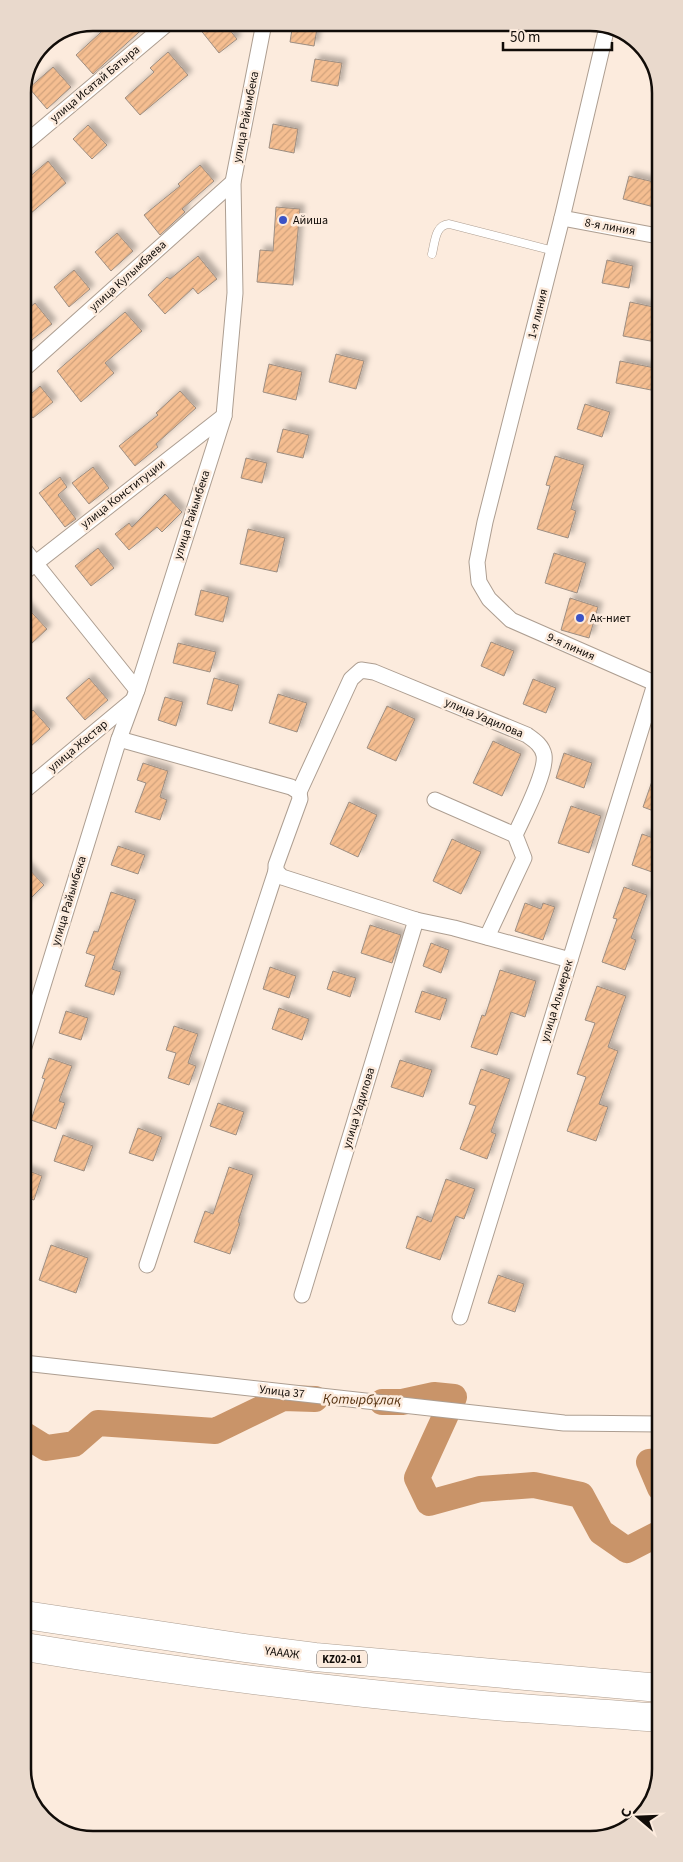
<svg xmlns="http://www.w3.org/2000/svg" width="683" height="1862" font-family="'Source Sans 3',sans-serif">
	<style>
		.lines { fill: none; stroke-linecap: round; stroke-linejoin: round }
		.river { stroke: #c99469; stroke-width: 26 }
		.building { fill: url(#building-hatch); stroke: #9d8e82; filter: url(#shadow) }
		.service-casing { stroke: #ad9e91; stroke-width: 9 }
		.minor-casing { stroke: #ad9e91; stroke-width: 17 }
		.motorway-casing { stroke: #ad9e91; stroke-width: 29 }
		.service { stroke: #fff; stroke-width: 8 }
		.minor { stroke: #fff; stroke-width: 15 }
		.motorway { stroke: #fff; stroke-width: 28 }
		.poi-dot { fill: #3c52c5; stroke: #fcebdd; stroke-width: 2 }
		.labels { text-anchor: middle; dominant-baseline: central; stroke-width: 5; stroke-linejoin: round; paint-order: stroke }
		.shield { fill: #fcebdd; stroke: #584f48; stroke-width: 1 }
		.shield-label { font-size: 11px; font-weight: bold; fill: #110c08 }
		.street-label { font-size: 12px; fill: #110c08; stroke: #fcebdd }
		.poi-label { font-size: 12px; fill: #110c08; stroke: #fcebdd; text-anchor: start }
		.water-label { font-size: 14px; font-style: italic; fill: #563210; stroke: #fcebdd }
		.rim { fill: none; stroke: #110c08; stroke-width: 2.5 }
	</style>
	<defs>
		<pattern id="building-hatch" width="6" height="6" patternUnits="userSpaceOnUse" patternTransform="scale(1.25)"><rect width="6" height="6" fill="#f5be91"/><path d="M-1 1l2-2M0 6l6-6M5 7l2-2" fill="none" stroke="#d1a27c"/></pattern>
		<filter id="shadow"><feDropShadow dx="4.5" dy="-4.5" stdDeviation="2.5" flood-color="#0004"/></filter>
	</defs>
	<rect width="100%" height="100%" fill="#fcebdd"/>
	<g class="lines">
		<!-- river -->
		<g class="river">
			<path d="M382,1402H402L434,1395L454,1397L417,1478L429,1503L480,1489L534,1485L581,1495L601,1532L627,1550L660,1533"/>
			<path d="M25,1435L46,1448L74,1444L98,1423L215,1431L283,1398L315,1399"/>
			<path d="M660,1461L649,1462L660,1488"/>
		</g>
	</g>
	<!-- building -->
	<g class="building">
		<path d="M111,23H149L93,74L76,55Z"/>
		<path d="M195,23H224L237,39L219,53Z"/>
		<path d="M293,23H318L314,46L290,42Z"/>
		<path d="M168,52L188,75L140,115L125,98L154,72L150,68Z"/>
		<path d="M315,59L342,63L338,86L311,81Z"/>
		<path d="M53,67L71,87L47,109L29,88Z"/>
		<path d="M273,124L298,129L294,153L269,148Z"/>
		<path d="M88,125L107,145L92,159L73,139Z"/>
		<path d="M48,161L66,183L23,220V184L29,179L28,178Z"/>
		<path d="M200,165L214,181L182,209L185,212L160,235L144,215L180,186L178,184Z"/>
		<path d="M629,176L658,183V208L623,199Z"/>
		<path d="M276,207L300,209L293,285L257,282L260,250L273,251Z"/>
		<path d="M117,233L133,251L111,271L95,252Z"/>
		<path d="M198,256L217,279L198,294L193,288L165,314L148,295L167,277L170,279Z"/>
		<path d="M607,260L633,266L629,288L602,283Z"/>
		<path d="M74,270L90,289L69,307L54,287Z"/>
		<path d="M630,302L658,308V331L656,342L623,336Z"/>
		<path d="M35,303L52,324L23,347V313Z"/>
		<path d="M125,312L142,331L105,363L114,373L81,402L57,371Z"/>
		<path d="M336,354L364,361L356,389L329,382Z"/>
		<path d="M620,361L655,368L651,390L616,383Z"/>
		<path d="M269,364L302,372L296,400L263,392Z"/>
		<path d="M40,386L53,402L33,418L23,406V401Z"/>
		<path d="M180,391L196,408L156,444L158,447L135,466L119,446L158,415L156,413Z"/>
		<path d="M585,404L610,412L602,437L577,429Z"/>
		<path d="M283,429L309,435L303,458L277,452Z"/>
		<path d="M555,456L584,465L571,509L576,511L568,538L537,529L550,486L546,485Z"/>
		<path d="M246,458L267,463L262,483L241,478Z"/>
		<path d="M93,467L109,488L89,504L72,483Z"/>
		<path d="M60,477L67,487L58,495L76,519L65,527L39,493Z"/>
		<path d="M165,494L182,512L162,532L157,527L129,550L115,534L129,523L132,527Z"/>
		<path d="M248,529L285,538L277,572L240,564Z"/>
		<path d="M98,548L114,568L91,586L75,566Z"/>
		<path d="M554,553L586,563L577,593L545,583Z"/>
		<path d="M201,590L229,597L223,622L195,615Z"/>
		<path d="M570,598L598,607L589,638L561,630Z"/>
		<path d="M23,603L47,629L30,645L23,638Z"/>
		<path d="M491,642L514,651L504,676L481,666Z"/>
		<path d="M178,643L216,652L210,672L173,663Z"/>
		<path d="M89,678L108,700L85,720L66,698Z"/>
		<path d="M214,678L239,685L232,711L207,704Z"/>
		<path d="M533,679L556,688L546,713L523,704Z"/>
		<path d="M278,694L307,703L297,732L269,723Z"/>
		<path d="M165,697L183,702L176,726L158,720Z"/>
		<path d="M387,706L415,719L396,761L367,748Z"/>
		<path d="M33,710L50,729L30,747L24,740V718Z"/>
		<path d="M493,741L521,754L502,796L473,783Z"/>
		<path d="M564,753L592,763L584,788L556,778Z"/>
		<path d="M143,763L168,771L160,797L167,800L160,820L135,812L146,783L137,780Z"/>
		<path d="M657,767H659V813L643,807Z"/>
		<path d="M349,802L377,815L358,857L330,844Z"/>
		<path d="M571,806L601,816L589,853L558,843Z"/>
		<path d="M642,834L659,840V860L655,873L632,865Z"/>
		<path d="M452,839L481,852L461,894L433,881Z"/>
		<path d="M118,846L145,855L138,874L111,865Z"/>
		<path d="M24,864L44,885L24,905Z"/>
		<path d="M624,887L647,895L631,938L636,940L625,970L602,962L617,919L613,918Z"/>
		<path d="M111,892L136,900L129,920H128L112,969L121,972L114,995L85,986L95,956L86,953L94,931L98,932Z"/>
		<path d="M525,903L541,909L543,903L555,907L543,940L515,931Z"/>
		<path d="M370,925L401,935L392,963L361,953Z"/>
		<path d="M431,943L449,950L441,973L423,966Z"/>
		<path d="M270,967L296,976L289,998L263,989Z"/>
		<path d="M500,970L536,981L525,1017L511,1012L497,1055L471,1047L482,1015L485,1016Z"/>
		<path d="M333,971L356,978L350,997L327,989Z"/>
		<path d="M597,986L626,996L608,1047L618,1051L599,1104L608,1107L596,1141L567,1131L586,1077L577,1074L595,1023L585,1020Z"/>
		<path d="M422,991L447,999L440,1020L415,1012Z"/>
		<path d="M279,1008L309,1019L302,1040L272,1029Z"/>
		<path d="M66,1011L88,1018L81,1040L59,1033Z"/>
		<path d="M174,1026L198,1034L188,1063L196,1066L189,1085L168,1078L176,1053L166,1050Z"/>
		<path d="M49,1058L72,1066L59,1101L65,1103L56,1129L31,1120L45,1079L42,1078Z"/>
		<path d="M400,1060L432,1070L423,1097L391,1087Z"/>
		<path d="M481,1069L510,1079L491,1132L496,1134L487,1159L460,1149L476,1106L469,1104Z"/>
		<path d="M218,1103L244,1112L236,1135L210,1126Z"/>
		<path d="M138,1128L162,1137L153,1161L129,1153Z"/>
		<path d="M63,1135L93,1146L84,1171L54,1161Z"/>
		<path d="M229,1167L253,1175L238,1222L240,1223L230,1254L194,1242L205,1211L213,1214Z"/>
		<path d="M24,1169L42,1176L34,1200L24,1197Z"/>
		<path d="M446,1179L475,1189L464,1219L456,1216L440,1260L406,1248L417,1216L431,1222Z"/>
		<path d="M51,1245L88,1258L76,1293L39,1280Z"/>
		<path d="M498,1275L524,1284L515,1312L488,1303Z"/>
	</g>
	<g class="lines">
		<defs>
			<path id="service" d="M432,254C435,242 435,225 449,224L554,251"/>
			<g id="minor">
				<path d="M607,27L562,218L485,522L477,562L479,582L489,599L511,620L659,685"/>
				<path d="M23,145L168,23"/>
				<path d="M562,218L658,236"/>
				<path d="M23,370L233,182"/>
				<path d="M23,548L137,690"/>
				<path d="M23,573L224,416"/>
				<path d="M119,739L291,787L299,792L300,799L276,865V871L282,877L416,920L454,928L570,960"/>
				<path d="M24,791L132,701"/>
				<path d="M299,792L351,679L361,670L374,672L527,735C534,740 542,745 544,755C547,772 523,817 515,835L524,858L487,937"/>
				<path d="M435,800L515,835"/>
				<path d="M24,1047L119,739L137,690L224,416L235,293L233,182L264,23"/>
				<path d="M147,1265L276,871"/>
				<path d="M302,1295L416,920"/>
				<path d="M460,1317L655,684"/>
				<path d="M24,1363L564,1423L660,1424"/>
			</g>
			<g id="motorway">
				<path d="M25,1615L245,1648L315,1657L660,1688"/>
				<path d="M25,1647C177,1672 329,1691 483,1705C542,1710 601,1713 660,1718"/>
			</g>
		</defs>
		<!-- service casing -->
		<use href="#service" class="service-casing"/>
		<!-- minor casing -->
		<use href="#minor" class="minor-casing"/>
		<!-- motorway casing -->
		<use href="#motorway" class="motorway-casing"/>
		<!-- service -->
		<use href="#service" class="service"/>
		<!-- minor -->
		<use href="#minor" class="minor"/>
		<!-- motorway -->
		<use href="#motorway" class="motorway"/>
	</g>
	<!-- markers -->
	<g class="poi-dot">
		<circle cx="283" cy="220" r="5"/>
		<circle cx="580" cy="618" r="5"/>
	</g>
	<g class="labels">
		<!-- shield labels -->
		<rect class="shield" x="317" y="1650.5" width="50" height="17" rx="4"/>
		<g class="shield-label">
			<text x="342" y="1659">KZ02-01</text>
		</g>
		<!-- street labels -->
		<g class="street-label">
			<text transform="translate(95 84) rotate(-40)">улица Исатай Батыра</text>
			<text transform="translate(246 117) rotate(-79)">улица Райымбека</text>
			<text transform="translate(610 227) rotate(10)">8-я линия</text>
			<text transform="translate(128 276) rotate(-42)">улица Кулымбаева</text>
			<text transform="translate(538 314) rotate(-76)">1-я линия</text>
			<text transform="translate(123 494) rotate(-38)">улица Конституции</text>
			<text transform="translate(192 515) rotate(-72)">улица Райымбека</text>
			<text transform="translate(571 647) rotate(24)">9-я линия</text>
			<text transform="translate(484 718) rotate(23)">улица Уадилова</text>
			<text transform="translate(78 746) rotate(-40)">улица Жастар</text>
			<text transform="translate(69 901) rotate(-73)">улица Райымбека</text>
			<text transform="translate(557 1001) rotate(-73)">улица Альмерек</text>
			<text transform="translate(359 1108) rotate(-73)">улица Уадилова</text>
			<text transform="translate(282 1392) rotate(6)">Улица 37</text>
			<text transform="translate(282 1653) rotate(7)">ҮАААЖ</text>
		</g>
		<!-- poi labels -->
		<g class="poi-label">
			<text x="293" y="220">Айиша</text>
			<text x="590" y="618">Ак-ниет</text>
		</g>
		<!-- water labels -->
		<g class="water-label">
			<text transform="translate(362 1400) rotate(1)">Қотырбұлақ</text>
		</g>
	</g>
	<!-- crop -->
	<path d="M0 0H683V1862H0ZM93 31H590A62 62 0 0 1 652 93V1769A62 62 0 0 1 590 1831H93A62 62 0 0 1 31 1769V93A62 62 0 0 1 93 31Z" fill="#e9d9cc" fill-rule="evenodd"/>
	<path class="rim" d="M93 31H590A62 62 0 0 1 652 93V1769A62 62 0 0 1 590 1831H93A62 62 0 0 1 31 1769V93A62 62 0 0 1 93 31Z"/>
	<!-- north arrow -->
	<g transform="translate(638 1817) rotate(289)" stroke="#fcebdd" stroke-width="4" paint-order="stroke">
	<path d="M0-4L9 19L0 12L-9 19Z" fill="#110c08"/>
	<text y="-8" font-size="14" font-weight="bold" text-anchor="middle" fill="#110c08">С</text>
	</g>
	<!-- scale -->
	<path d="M503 42v8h109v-8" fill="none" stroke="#110c08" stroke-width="2.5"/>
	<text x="510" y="42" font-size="15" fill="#110c08" stroke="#fcebdd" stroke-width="4" paint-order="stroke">50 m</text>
</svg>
